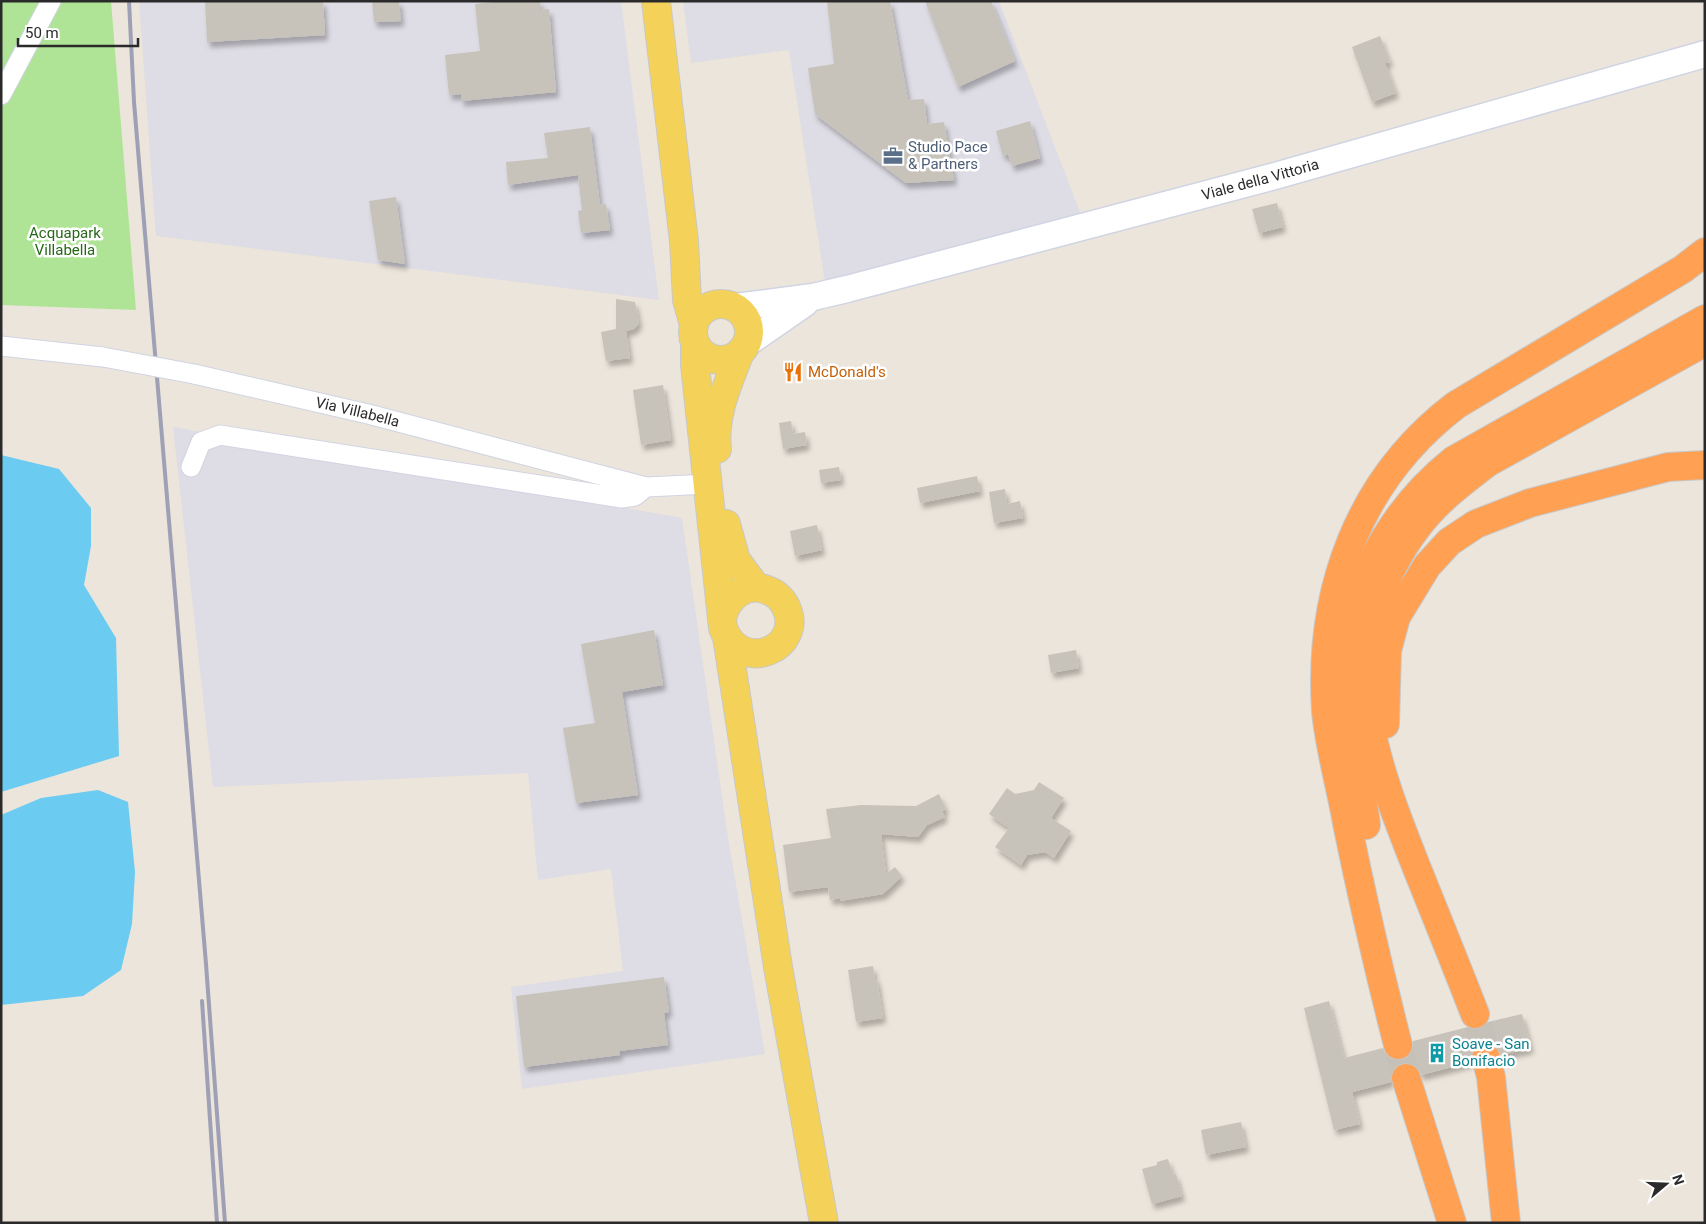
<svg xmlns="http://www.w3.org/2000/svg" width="1706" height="1224" font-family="Roboto,sans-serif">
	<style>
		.industrial { fill: #dedce4 }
		.green { fill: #afe496 }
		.water { fill: #6bcbf1 }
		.building { fill: #c7c3ba; filter: url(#shadow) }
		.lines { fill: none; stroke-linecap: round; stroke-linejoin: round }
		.highway-tunnel { stroke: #c5c0b8; stroke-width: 28; stroke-dasharray: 28 14; stroke-linecap: butt }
		.street-casing { stroke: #d0d4e3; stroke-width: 21 }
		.secondary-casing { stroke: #d0d4e3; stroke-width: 29 }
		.primary-casing { stroke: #c8c8c8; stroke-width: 30 }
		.highway-casing { stroke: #c8c8c8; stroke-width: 30 }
		.street { stroke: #fff; stroke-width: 19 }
		.secondary { stroke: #fff; stroke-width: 26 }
		.primary { stroke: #f4d259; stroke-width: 28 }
		.highway { stroke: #ffa053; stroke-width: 28 }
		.rail { stroke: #9ea1b5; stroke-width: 4 }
		.street-bridge-casing { stroke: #d0d4e3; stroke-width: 21; stroke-linecap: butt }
		.street-bridge { stroke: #fff; stroke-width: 19 }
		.labels { text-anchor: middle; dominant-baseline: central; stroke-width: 5; stroke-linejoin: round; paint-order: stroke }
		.service-label { font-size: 15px; fill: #4e5e75; stroke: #fff; text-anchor: start }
		.street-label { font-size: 15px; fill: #2a2a2a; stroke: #fff }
		.park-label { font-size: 15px; fill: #276818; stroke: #fff }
		.food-label { font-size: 15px; fill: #c56008; stroke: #fff; text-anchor: start }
		.culture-label { font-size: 15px; fill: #0d838f; stroke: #fff; text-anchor: start }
	</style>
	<defs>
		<filter id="shadow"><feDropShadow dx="3" dy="5.5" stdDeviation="2.5" flood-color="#0004"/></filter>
	</defs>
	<rect width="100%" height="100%" fill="#ece5db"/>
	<!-- industrial -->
	<g class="industrial">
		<path d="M139,1H621L659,300L156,236Z"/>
		<path d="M683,1H999L1081,215L825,282L789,50L691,63Z"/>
		<path d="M173,427L682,518L728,838L765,1054L522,1089L511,987L623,971L611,869L538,880L528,773L213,787Z"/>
	</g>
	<!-- green -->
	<path class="green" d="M1,1H111L136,310L1,305Z"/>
	<!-- water -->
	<g class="water">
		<path d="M1,455L59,469L91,508V546L84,585L116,638L119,756L1,792Z"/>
		<path d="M98,790L128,802L135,872L132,924L121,970L83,996L1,1005V815L41,798Z"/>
	</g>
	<!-- building -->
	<g class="building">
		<path d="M205,1H323L325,35L207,42Z"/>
		<path d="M372,1H399L401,21L374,22Z"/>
		<path d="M505,1H540L541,10L549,9L556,92L461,101V94L449,95L445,55L480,51L475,4Z"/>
		<path d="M827,1H890L908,100L924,99L927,124L944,122L954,180L906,183L815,114L808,68L834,64Z"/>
		<path d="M925,1H991L1015,61L958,87Z"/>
		<path d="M1380,36L1390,62L1385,63L1396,93L1372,102L1352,47Z"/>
		<path d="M1030,121L1040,158L1012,166L1008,154L1003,156L996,131Z"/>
		<path d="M590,127L600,205L606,204L610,230L581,233L578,211L582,210L578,175L508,185L506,162L548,158L544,133Z"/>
		<path d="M396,197L405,264L378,260L369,201Z"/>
		<path d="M1277,203L1283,227L1259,233L1252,209Z"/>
		<path d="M616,299L635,302L639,323L634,329L626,331L630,358L606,361L601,332L616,329Z"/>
		<path d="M663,385L671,440L641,445L633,390Z"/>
		<path d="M791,421L793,434L805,432L807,445L783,449L779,423Z"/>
		<path d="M839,467L841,480L821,483L819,470Z"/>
		<path d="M977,476L980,491L920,503L917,488Z"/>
		<path d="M1005,489L1007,504L1020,501L1023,518L994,523L989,492Z"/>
		<path d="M817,525L822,550L795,556L790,531Z"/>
		<path d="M654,630L663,685L622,692L638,795L576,803L563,728L595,723L581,644Z"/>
		<path d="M1076,650L1079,668L1051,673L1048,655Z"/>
		<path d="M1039,782L1064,798L1051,818L1071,831L1054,858L1045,852L1027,855L1021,865L995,847L1009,828L989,814L1007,788L1015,794L1034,790Z"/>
		<path d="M939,794L946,809L942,811L945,817L927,825L918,837L881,834L886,874L895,867L902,876L883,894L840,901V898L830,900L828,887L789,892L783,845L831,838L826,809L861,805L916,806Z"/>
		<path d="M873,966L875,979H877L883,1018L856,1022L848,970Z"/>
		<path d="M664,977L669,1012L664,1013L668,1045L619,1051L620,1055L524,1067L516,996Z"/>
		<path d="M1329,1001L1344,1058L1383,1048L1387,1056L1394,1060H1401L1409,1056L1413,1049V1041L1468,1027L1480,1029L1488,1022L1522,1014L1531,1048L1501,1055L1497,1047L1491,1043H1483L1475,1047L1471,1054V1062L1421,1075L1416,1066L1409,1063H1401L1395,1067L1391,1074V1082L1352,1092L1360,1124L1334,1130L1304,1008Z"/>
		<path d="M1241,1122L1246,1147L1206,1155L1201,1130Z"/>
		<path d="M1168,1159L1173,1175L1176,1174L1182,1196L1152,1204L1142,1169L1157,1165V1162Z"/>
	</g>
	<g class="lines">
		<!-- highway-tunnel -->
		<g class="highway-tunnel">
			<path d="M1478,1025L1486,1058"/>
			<path d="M1398,1045L1406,1078"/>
		</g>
		<defs>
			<g id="street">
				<path d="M1,95L51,1"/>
				<path d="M1,346L103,357"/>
				<path id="s1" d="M194,374L368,414L646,487L709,484"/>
				<path d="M191,467L201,442L220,435L622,498L635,496L646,487"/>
			</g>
			<g id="secondary">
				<path id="s2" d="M735,307L813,297L847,289L1275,176L1705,54"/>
				<path d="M746,344L805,303"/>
			</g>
			<g id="primary">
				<path d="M656,1L684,241L687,300L694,325"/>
				<circle cx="721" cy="332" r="28"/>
				<path d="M695,342V365L723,628C741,676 805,648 786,607C782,599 776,593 767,590C745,581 727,598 722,618"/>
				<path d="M717,449C713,415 728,384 740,352"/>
				<path d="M726,524L736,560L756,587"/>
				<path d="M727,637L778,967L824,1223"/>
			</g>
			<g id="highway">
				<path d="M1385,724L1387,651L1396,617L1427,566L1449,542L1476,524L1530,503L1668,467L1705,465"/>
				<path d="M1366,825C1361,783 1350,740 1346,697C1339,605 1383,517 1454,460L1705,319"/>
				<path d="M1475,1014C1456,965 1436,916 1416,866C1397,818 1378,770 1369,719C1357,653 1377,579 1418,526C1437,501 1462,482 1487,463L1705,342"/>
				<path d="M1398,1045C1379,971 1362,897 1347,823C1341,788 1329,746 1326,711C1318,590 1359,479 1456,405L1683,269L1705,252"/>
				<path d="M1486,1058L1491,1077L1506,1223"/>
				<path d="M1406,1078L1452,1223"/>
			</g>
		</defs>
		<!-- street casing -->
		<use href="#street" class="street-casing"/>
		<!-- secondary casing -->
		<use href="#secondary" class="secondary-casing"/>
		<!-- primary casing -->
		<use href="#primary" class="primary-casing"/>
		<!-- highway casing -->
		<use href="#highway" class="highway-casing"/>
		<!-- street -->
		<use href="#street" class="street"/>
		<!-- secondary -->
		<use href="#secondary" class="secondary"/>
		<!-- primary -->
		<use href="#primary" class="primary"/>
		<!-- highway -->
		<use href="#highway" class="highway"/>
		<!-- rail -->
		<g class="rail">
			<path d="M129,1L134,102L206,964L225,1223"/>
			<path d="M202,1001L217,1223"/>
		</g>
		<defs>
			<path id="street-bridge" d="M103,357L194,374"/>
		</defs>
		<!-- street-bridge casing -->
		<use href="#street-bridge" class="street-bridge-casing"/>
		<!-- street-bridge -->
		<use href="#street-bridge" class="street-bridge"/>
	</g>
	<!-- icons -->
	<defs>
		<symbol id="office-bare" viewBox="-9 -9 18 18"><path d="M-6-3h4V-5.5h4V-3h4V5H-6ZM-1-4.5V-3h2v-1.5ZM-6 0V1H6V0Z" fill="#5c6f8a" stroke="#fff" stroke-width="2.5" paint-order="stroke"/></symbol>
		<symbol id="restaurant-bare" viewBox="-9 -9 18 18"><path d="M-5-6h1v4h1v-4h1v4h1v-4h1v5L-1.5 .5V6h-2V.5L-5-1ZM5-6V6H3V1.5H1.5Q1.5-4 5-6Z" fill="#e8710a" stroke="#fff" stroke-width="2.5" paint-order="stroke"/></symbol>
		<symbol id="building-bare" viewBox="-9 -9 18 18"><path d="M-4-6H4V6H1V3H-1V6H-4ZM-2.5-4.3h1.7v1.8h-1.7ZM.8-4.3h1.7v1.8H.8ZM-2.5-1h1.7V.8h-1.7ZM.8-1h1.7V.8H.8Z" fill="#0f9aa8" stroke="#fff" stroke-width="2.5" paint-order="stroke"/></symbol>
	</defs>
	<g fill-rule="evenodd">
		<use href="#office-bare" x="879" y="142" width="28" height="28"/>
		<use href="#restaurant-bare" x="779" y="358" width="28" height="28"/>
		<use href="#building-bare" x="1423" y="1039" width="28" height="28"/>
	</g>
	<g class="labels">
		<!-- service labels -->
		<g class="service-label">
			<text x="908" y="147">Studio Pace<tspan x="908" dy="17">&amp; Partners</tspan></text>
		</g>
		<!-- street labels -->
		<g class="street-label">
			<text stroke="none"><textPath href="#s2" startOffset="541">Viale della Vittoria</textPath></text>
			<text stroke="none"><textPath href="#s1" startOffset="168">Via Villabella</textPath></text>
		</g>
		<!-- park labels -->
		<g class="park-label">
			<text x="65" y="233">Acquapark<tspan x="65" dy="17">Villabella</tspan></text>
		</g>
		<!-- food labels -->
		<g class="food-label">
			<text x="808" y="372">McDonald's</text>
		</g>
		<!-- culture labels -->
		<g class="culture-label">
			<text x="1452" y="1044">Soave - San<tspan x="1452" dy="17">Bonifacio</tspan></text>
		</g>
	</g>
	<!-- border -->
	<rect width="1706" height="1224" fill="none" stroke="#2a2a2a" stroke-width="5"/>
	<!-- north arrow -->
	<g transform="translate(1666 1184) rotate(71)" stroke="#ffffff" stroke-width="4" paint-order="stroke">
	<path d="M0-4L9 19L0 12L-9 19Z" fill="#2a2a2a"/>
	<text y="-8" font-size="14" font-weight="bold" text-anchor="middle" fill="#2a2a2a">N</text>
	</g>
	<!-- scale -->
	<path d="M18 38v8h120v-8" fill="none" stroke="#2a2a2a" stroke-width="2.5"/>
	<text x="25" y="38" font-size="15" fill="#2a2a2a" stroke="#ffffff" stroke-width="4" paint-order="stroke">50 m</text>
</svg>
